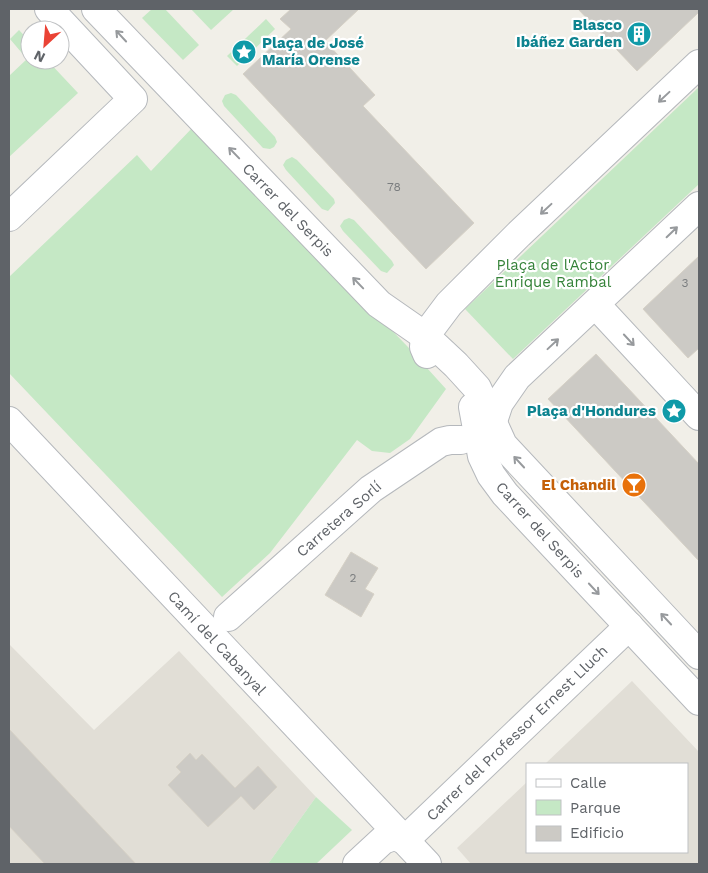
<svg xmlns="http://www.w3.org/2000/svg" width="708" height="873" font-family="'Work Sans',sans-serif">
	<style>
		.education { fill: #e1ded6 }
		.green { fill: #c5e8c5 }
		.building { fill: #cccac5; stroke: #d6d1c6 }
		.lines { fill: none; stroke-linecap: round; stroke-linejoin: round }
		.minor-casing { stroke: #b5b8bc; stroke-width: 30 }
		.minor { stroke: #fff; stroke-width: 28 }
		.oneway { stroke: #979a9d }
		.labels { text-anchor: middle; dominant-baseline: central; stroke-width: 4.5; stroke-linejoin: round; paint-order: stroke }
		.number-label { font-size: 12px; fill: #7a7d7f }
		.culture-label { font-size: 15px; font-weight: bold; fill: #0d838f; stroke: #fff; text-anchor: end }
		.street-label { font-size: 15px; fill: #5f6368; stroke: #fff }
		.park-label { font-size: 15px; fill: #348238; stroke: #fff }
		.food-label { font-size: 15px; font-weight: bold; fill: #c56008; stroke: #fff; text-anchor: end }
	</style>
	<rect width="100%" height="100%" fill="#f1efe8"/>
	<!-- education -->
	<g class="education">
		<path d="M9,644L94,730L179,651L316,797L268,864H9Z"/>
		<path d="M632,681L699,752V864H471L457,848L527,782V852H687V764H545Z"/>
	</g>
	<!-- green -->
	<g class="green">
		<path d="M152,9H165L199,45L183,60L142,18Z"/>
		<path d="M191,9H234L211,30Z"/>
		<path d="M266,19L275,29L237,66L227,56Z"/>
		<path d="M19,30L30,42V60H47L78,93L9,157V76L27,59L10,39Z"/>
		<path d="M699,87V184L513,359L465,309Z"/>
		<path d="M231,93L236,95L275,137L277,142L274,147L270,149L263,148L224,106L222,101L225,95Z"/>
		<path d="M194,126L408,347L446,389L410,439L390,453L372,451L357,440L270,553L222,597L9,373V277L137,155L151,171Z"/>
		<path d="M292,157L297,160L334,199L335,203L328,211L322,209L286,170L283,165L286,160Z"/>
		<path d="M349,218L354,220L392,261L394,265L387,273L381,271L343,231L340,226L344,220Z"/>
		<path d="M316,797L352,830L316,864H268Z"/>
	</g>
	<!-- building -->
	<g class="building">
		<path d="M291,9H359L325,41L375,95L363,106L474,223L426,269L243,74L291,29L280,19Z"/>
		<path d="M578,9H699V12L637,71Z"/>
		<path d="M699,256V348L688,358L643,309Z"/>
		<path d="M596,354L699,464V561L548,399Z"/>
		<path d="M351,552L378,568L365,589L374,594L361,617L325,595Z"/>
		<path d="M9,729L136,864H45L9,826Z"/>
		<path d="M190,753L196,760L202,754L235,788L258,766L277,787L254,810L241,796L208,827L168,785L181,772L176,767Z"/>
	</g>
	<g class="lines">
		<defs>
			<g id="minor">
				<path d="M96,9L379,304L425,336L456,365L477,388L503,445L699,655"/>
				<path d="M9,217L133,99L49,9"/>
				<path d="M596,305L699,416"/>
				<path d="M427,354L424,347L425,336L449,304L519,234L699,64"/>
				<path d="M473,407L482,456L491,475L505,494L699,701"/>
				<path d="M9,421L427,864"/>
				<path d="M493,421L499,403L517,377L699,206"/>
				<path d="M228,617L371,489L441,442L450,440H461"/>
				<path d="M405,840L629,626"/>
				<path d="M357,864L383,840L394,836L405,840"/>
			</g>
		</defs>
		<!-- minor casing -->
		<use href="#minor" class="minor-casing"/>
		<!-- minor -->
		<use href="#minor" class="minor"/>
	</g>
	<!-- one-way arrows -->
	<defs><path id="oneway-shaft" d="M-6 0H5M1.5-3L5.5 0L1.5 3" fill="none" stroke-width="1.6" stroke-linecap="round" stroke-linejoin="round" transform="scale(1.25)"/></defs>
	<g class="oneway">
		<use href="#oneway-shaft" transform="translate(121 36) rotate(-133)"/>
		<use href="#oneway-shaft" transform="translate(664 97) rotate(137)"/>
		<use href="#oneway-shaft" transform="translate(234 153) rotate(-134)"/>
		<use href="#oneway-shaft" transform="translate(546 209) rotate(137)"/>
		<use href="#oneway-shaft" transform="translate(672 232) rotate(-44)"/>
		<use href="#oneway-shaft" transform="translate(358 283) rotate(-134)"/>
		<use href="#oneway-shaft" transform="translate(629 340) rotate(47)"/>
		<use href="#oneway-shaft" transform="translate(553 344) rotate(-43)"/>
		<use href="#oneway-shaft" transform="translate(519 462) rotate(-133)"/>
		<use href="#oneway-shaft" transform="translate(594 589) rotate(47)"/>
		<use href="#oneway-shaft" transform="translate(666 619) rotate(-133)"/>
	</g>
	<!-- icons -->
	<defs>
		<symbol id="building-disc" viewBox="-11 -11 22 22"><circle r="9.5" fill="#0f9aa8" stroke="#fff"/><path d="M-4-6H4V6H1V3H-1V6H-4ZM-2.5-4.3h1.7v1.8h-1.7ZM.8-4.3h1.7v1.8H.8ZM-2.5-1h1.7V.8h-1.7ZM.8-1h1.7V.8H.8Z" fill="#fff"/></symbol>
		<symbol id="sight-disc" viewBox="-11 -11 22 22"><circle r="9.5" fill="#0f9aa8" stroke="#fff"/><path d="M0-6L1.8-2.2L6-1.7L2.9 1.2L3.7 5.4L0 3.3L-3.7 5.4L-2.9 1.2L-6-1.7L-1.8-2.2Z" fill="#fff"/></symbol>
		<symbol id="bar-disc" viewBox="-11 -11 22 22"><circle r="9.5" fill="#e8710a" stroke="#fff"/><path d="M-6-5H6L.8 .8V4.5H3.5V6h-7V4.5H-.8V.8Z" fill="#fff"/></symbol>
	</defs>
	<g fill-rule="evenodd">
		<use href="#building-disc" x="625" y="20" width="28" height="28"/>
		<use href="#sight-disc" x="230" y="38" width="28" height="28"/>
		<use href="#sight-disc" x="660" y="397" width="28" height="28"/>
		<use href="#bar-disc" x="620" y="471" width="28" height="28"/>
	</g>
	<g class="labels">
		<!-- number labels -->
		<g class="number-label">
			<text x="394" y="187">78</text>
			<text x="685" y="283">3</text>
			<text x="353" y="578">2</text>
		</g>
		<!-- culture labels -->
		<g class="culture-label">
			<text x="622" y="25">Blasco<tspan x="622" dy="17">Ibáñez Garden</tspan></text>
			<text x="262" y="43" text-anchor="start">Plaça de José<tspan x="262" dy="17">María Orense</tspan></text>
			<text x="656" y="411">Plaça d'Hondures</text>
		</g>
		<!-- street labels -->
		<g class="street-label">
			<text transform="translate(288 210) rotate(46)">Carrer del Serpis</text>
			<text transform="translate(339 519) rotate(-41)">Carretera Sorlí</text>
			<text transform="translate(540 530) rotate(48)">Carrer del Serpis</text>
			<text transform="translate(217 643) rotate(47)">Camí del Cabanyal</text>
			<text transform="translate(517 733) rotate(-44)">Carrer del Professor Ernest Lluch</text>
		</g>
		<!-- park labels -->
		<g class="park-label">
			<text x="553" y="265">Plaça de l'Actor<tspan x="553" dy="17">Enrique Rambal</tspan></text>
		</g>
		<!-- food labels -->
		<g class="food-label">
			<text x="616" y="485">El Chandil</text>
		</g>
	</g>
	<!-- border -->
	<rect width="708" height="873" fill="none" stroke="#5f6368" stroke-width="20"/>
	<!-- legend -->
	<rect x="526" y="763" width="162" height="90" fill="#ffffff" stroke="#bfc1c3"/>
	<rect x="536" y="779" width="25" height="8" fill="#ffffff" stroke="#bfc1c3"/>
	<text x="570" y="788" font-size="15" fill="#5f6368">Calle</text>
	<rect x="536" y="800" width="25" height="15" fill="#c5e8c5" stroke="#bfc1c3"/>
	<text x="570" y="813" font-size="15" fill="#5f6368">Parque</text>
	<rect x="536" y="826" width="25" height="15" fill="#cccac5" stroke="#bfc1c3"/>
	<text x="570" y="838" font-size="15" fill="#5f6368">Edificio</text>
	<!-- north arrow -->
	<g transform="translate(45 45) rotate(206)"><circle r="24" fill="#ffffff" stroke="#bfc1c3"/>
	<path d="M0-4L9 19L0 12L-9 19Z" fill="#ea4335"/>
	<text y="-8" font-size="14" font-weight="bold" text-anchor="middle" fill="#5f6368">N</text>
	</g>
</svg>
